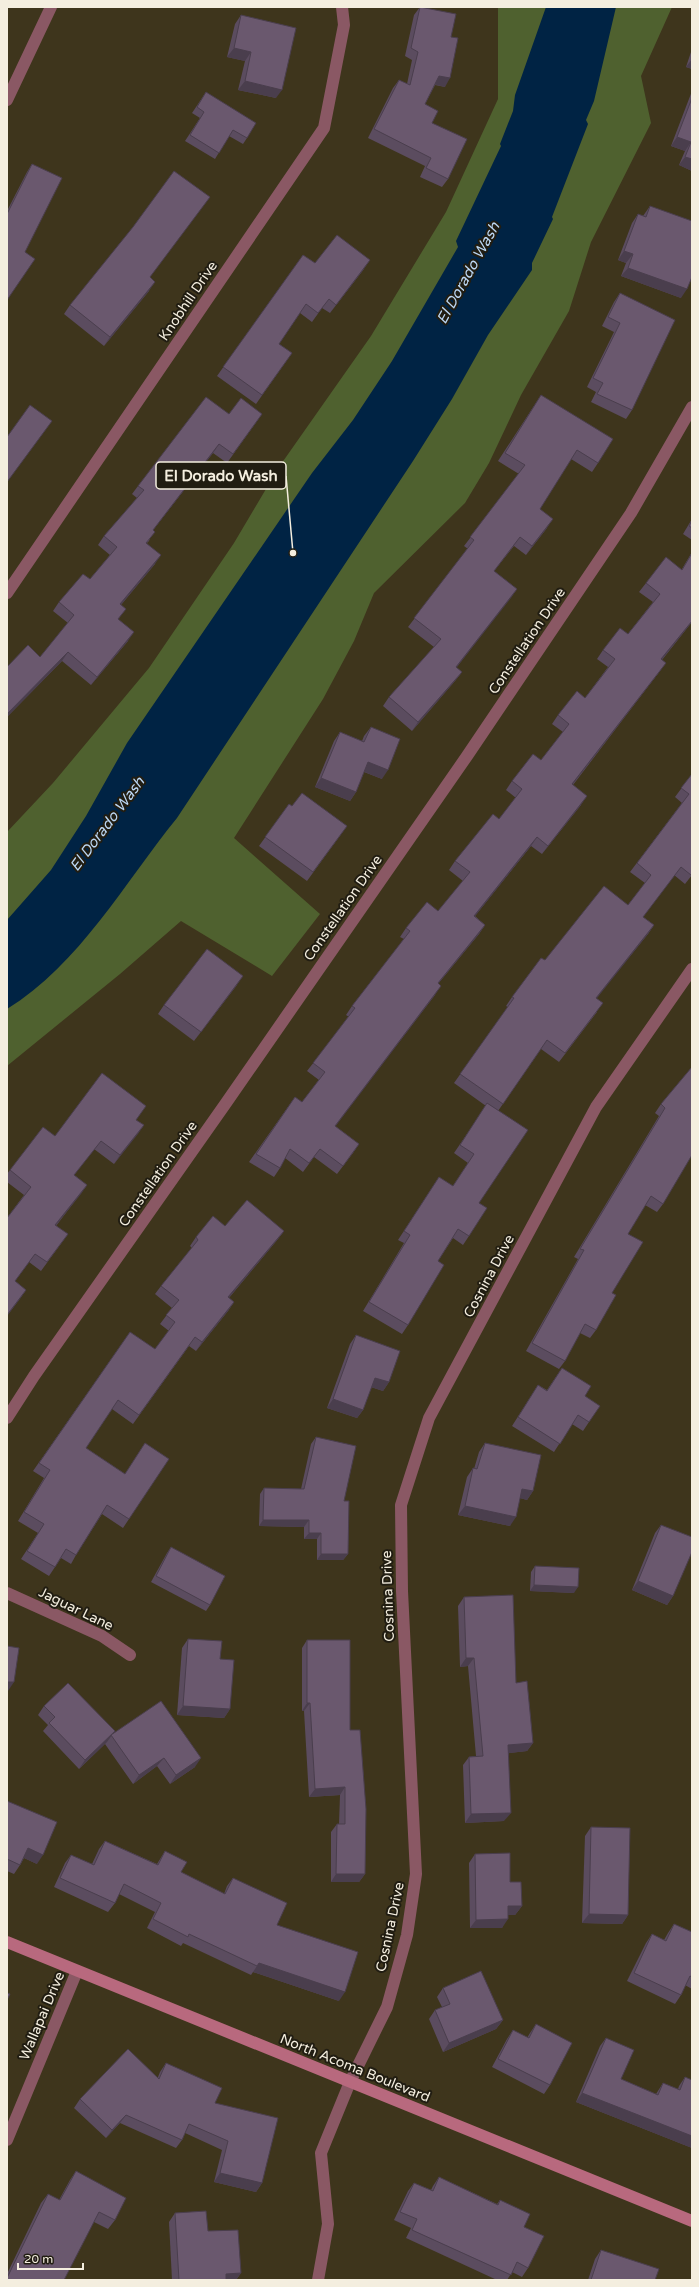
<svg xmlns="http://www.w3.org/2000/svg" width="699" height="2287" font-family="'Varela Round',sans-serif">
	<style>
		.green { fill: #4f612f }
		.water { fill: #002344 }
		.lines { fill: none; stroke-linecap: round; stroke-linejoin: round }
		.street { stroke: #8a5864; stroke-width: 12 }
		.secondary { stroke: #b8697e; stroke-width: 12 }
		.wall { fill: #5b4c5f }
		.shaded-wall { fill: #4a3e4d }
		.building { fill: #6a586e; stroke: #4a3e4d }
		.labels { text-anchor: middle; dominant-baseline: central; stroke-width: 4; stroke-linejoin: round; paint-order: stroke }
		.street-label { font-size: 14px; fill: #f4eedf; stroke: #211d12 }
		.water-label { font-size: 15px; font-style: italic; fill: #bcd7f4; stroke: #211d12 }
		.leader { fill: none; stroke: #f4eedf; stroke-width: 1.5 }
		.callout-dot { fill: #f4eedf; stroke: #211d12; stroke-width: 1.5 }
		.callout { fill: #211d12; stroke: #f4eedf; stroke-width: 1.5 }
		.callout-label { font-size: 15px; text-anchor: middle; font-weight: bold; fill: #f4eedf }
	</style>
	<rect width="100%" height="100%" fill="#3e351c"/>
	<!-- green -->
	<path class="green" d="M498,7H672L641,76L651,123L591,242L569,311L521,395L489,463L465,503L374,593L354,641L323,699L234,838L320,914L272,976L181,921L120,974L7,1066V832L53,783L149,668L234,543L279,467L371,336L446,212L498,99Z"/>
	<!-- water -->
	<path class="water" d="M546,7H616L594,101L586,120L588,124L552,217L553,219L532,263V270L488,335L452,399L413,461L177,818C124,883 80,964 7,1009V920L51,870L86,816L127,743L312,473L353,420L392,361L458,247L456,241L501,146L500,144L513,111L515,95Z"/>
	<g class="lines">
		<!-- street -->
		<g class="street">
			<path d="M7,100L51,7"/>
			<path d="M7,593L324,128L344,25L342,7"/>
			<path d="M7,1418L34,1376L226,1103L467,756L631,513L692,407"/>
			<path d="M7,1593L102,1636L130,1655"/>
			<path d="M7,2140L77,1971"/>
			<path d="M318,2280L328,2224L321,2153L350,2082L387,2007L407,1935L416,1874L402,1591L401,1505L429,1418L596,1107L692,969"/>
		</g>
		<!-- secondary -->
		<path class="secondary" d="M7,1942L692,2221"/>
	</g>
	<!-- wall -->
	<g class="wall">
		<path d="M420,7L451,37L445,87L435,85L425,104L432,123L448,179L442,187L420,177L425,166L368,138L393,88L399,80L407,84L412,60L405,56L414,15Z"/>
		<path d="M241,15L276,98L238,90L245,61L227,57L235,24Z"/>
		<path d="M692,49V69L686,67Z"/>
		<path d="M692,91V171L679,165L685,151L671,146Z"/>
		<path d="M206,92L247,138L243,144L229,136L215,159L185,141L200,118L192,113Z"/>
		<path d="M32,164L25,252L7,300V211L27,172Z"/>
		<path d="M650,206L681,298L621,276L626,263L618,260L632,223L638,214L643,216Z"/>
		<path d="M303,255L315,263L364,269L330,313L322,308L312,322L300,313L279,344L292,353L256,404L217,376Z"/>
		<path d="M150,278L149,291L104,346L64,314L70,305Z"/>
		<path d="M620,293L632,410L626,419L591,402L596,392L587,387L614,332L602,326L614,302Z"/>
		<path d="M541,395L598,463L592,472L571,459L540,509L547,528L526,555L514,546L494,571L517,589L456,668L462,672L455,681L412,731L383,706L389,697L434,647L408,627L468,549L464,546L519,474L498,461Z"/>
		<path d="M229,414H262L227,463L213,453L153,530L149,541L147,543L155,564L121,605L119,620L128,641L91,685L62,661L7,717V667L40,657L68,623L53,611L59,602L90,579L110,555L98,545L104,536L137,498L132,494L138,486Z"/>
		<path d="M692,519V540L683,534Z"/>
		<path d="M692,552V622L662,660L660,671L573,785L581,805L542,854L531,846L475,916L485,925L479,934L438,984L435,995L335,1126L359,1144L353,1153L337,1174L314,1157L303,1172L285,1158L280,1168L274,1177L249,1162L295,1097L302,1102L319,1080L307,1071L349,1017L346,1015L352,1006L404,939L400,937L406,928L438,911L463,881L449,870L455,861L499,819L516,798L506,790L512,781L541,760L563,732L552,724L558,715L585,698L608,667L597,659L603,650L628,634L653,602L639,592L646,583L682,569Z"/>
		<path d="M371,727L382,779L364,772L356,792L350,801L315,787L334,741L340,732L362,741L364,736Z"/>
		<path d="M692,774V875L685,884L674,875L643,917L654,925L648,934L596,998L597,1012L559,1062L541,1049L498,1111L479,1203L469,1236L463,1245L453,1238L438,1261L408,1325L402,1334L363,1311L404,1243L398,1240L439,1177L453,1186L468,1163L454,1153L486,1106L454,1083L508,1007L506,1006L512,997L545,960L628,905L645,883L630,872L682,803L675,797Z"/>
		<path d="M289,804L292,806L347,826L307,881L259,846Z"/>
		<path d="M237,985L194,1041L158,1014L164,1005Z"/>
		<path d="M692,1067L663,1204L657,1212L645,1205L628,1234L612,1293L596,1330L590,1338L580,1333L565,1361L559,1369L526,1351L578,1259L574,1257L659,1116L655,1113L661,1104Z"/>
		<path d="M136,1120L144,1125L114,1164L94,1149L74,1175L87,1185L56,1226L68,1234L41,1271L29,1262L15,1281L26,1290L7,1316V1218L24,1195L7,1182V1174L10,1170L55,1136Z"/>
		<path d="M225,1226L284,1231L278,1239L229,1298L234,1302L228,1311L196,1351L189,1346L133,1424L112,1409L86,1448L125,1474L145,1443L129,1519L123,1528L102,1514L76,1555L71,1564L61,1558L49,1576L21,1559L38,1533L18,1521L44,1478L33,1471L130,1332L155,1349L169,1331L160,1324L172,1308L155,1294L161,1286L192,1248L190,1246L196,1237Z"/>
		<path d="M356,1335L389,1382L383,1391L371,1387L363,1410L357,1418L327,1408L350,1344Z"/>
		<path d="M562,1368L585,1396L589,1422L583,1431L572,1424L554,1452L512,1426L538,1385L547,1390Z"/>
		<path d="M316,1437L344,1501L348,1554L343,1560H317V1539H304V1527L259,1526L260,1494L264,1488L301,1489L311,1444Z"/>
		<path d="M485,1443L533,1491L527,1500L520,1498L510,1526L458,1515L467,1477L473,1468L474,1469L479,1452Z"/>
		<path d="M661,1525L673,1596L667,1605L632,1590L655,1533Z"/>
		<path d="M171,1547L210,1605L206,1611L151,1582L167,1553Z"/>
		<path d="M535,1566L574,1593L530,1591L531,1572Z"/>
		<path d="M464,1597L516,1683L533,1743L527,1751L509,1753L504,1821L465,1823L463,1765L469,1757L476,1756L468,1666L460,1667L458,1606Z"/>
		<path d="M188,1639L220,1659L230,1709L224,1718L177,1715L182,1648Z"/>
		<path d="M307,1640L350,1730L365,1874L359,1882H331V1832L337,1824H339L340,1795L309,1797L304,1711H302V1648Z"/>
		<path d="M44,1706L115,1731L112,1735L195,1767L170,1784L157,1766L133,1784L105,1744L107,1742L79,1769L43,1731L48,1725L38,1715Z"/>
		<path d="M7,1801L37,1864L24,1858L20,1865L14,1874L7,1871Z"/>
		<path d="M591,1827L628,1915L622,1924L582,1923L585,1836Z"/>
		<path d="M105,1841L157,1864L165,1851L181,1872L224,1894L227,1886L233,1878L277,1925L339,2001L253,1972L251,1975L183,1943L181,1946L147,1928L155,1912L119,1894L115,1903L108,1912L54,1887L65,1863L71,1855L92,1864L99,1849Z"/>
		<path d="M475,1854L510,1882L522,1906L515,1915H508L502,1928H470L469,1863Z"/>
		<path d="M674,1924L692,1932V1989L685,1985L681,1995L675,2004L627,1981L646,1943L652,1934L664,1940L668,1933Z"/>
		<path d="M443,1988L503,2020L496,2029L443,2052L429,2019L435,2010L442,2007L437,1997Z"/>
		<path d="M536,2024L550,2085L544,2094L492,2067L507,2039L513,2030L527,2038L530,2033Z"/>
		<path d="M606,2038L621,2079L656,2094L663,2083L678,2089L679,2086L685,2077L692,2080V2148L576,2102L600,2046Z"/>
		<path d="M166,2063L215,2103L262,2183L256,2192L214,2182L222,2150L185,2133L182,2140L176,2148L120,2123L106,2138L74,2108L80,2099L158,2077L160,2072Z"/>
		<path d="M76,2171L115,2220L108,2229L94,2222L7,2280V2274L41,2203L48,2194L59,2200L70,2180Z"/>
		<path d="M439,2177L497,2204L500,2200L524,2227L528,2268L522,2277L512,2272L507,2280H497L406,2238L411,2228L394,2220L408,2191L414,2183L431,2190L433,2186Z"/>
		<path d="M175,2213L241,2273L236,2280H172L169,2222Z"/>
		<path d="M601,2250L655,2280H588L595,2259Z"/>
	</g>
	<!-- shaded-wall -->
	<g class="shaded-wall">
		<path d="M234,48L251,52L245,61L227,57Z"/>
		<path d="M692,59V69L686,67Z"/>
		<path d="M439,76L450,78L445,87L433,84Z"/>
		<path d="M245,81L282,90L276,98L238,90Z"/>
		<path d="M677,137L691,142L685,151L671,146Z"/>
		<path d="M685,157L692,159V171L679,165Z"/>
		<path d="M624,251L633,254L626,263L618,260Z"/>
		<path d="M370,260L364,269L330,313L336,305Z"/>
		<path d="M628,268L687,289L681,298L621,276Z"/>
		<path d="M155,282L149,291L104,346L110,337Z"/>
		<path d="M219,444L213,453L146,539L153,530Z"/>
		<path d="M553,519L547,528L526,555L532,546Z"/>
		<path d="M161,555L155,564L114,613L120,604Z"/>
		<path d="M517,589L511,598L450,676L456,667Z"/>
		<path d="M692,621V622L655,668L661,659Z"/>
		<path d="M134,632L128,641L91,685L97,677Z"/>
		<path d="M68,652L62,661L7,717V714Z"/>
		<path d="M666,663L660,671L566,793L572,784Z"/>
		<path d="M462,672L455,681L412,731L418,722Z"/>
		<path d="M368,762L388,770L382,779L362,771Z"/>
		<path d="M321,778L356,792L350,801L315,787Z"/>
		<path d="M587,796L581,805L542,854L548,846Z"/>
		<path d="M537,837L531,846L468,925L474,916Z"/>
		<path d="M485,925L479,934L431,992L438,983Z"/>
		<path d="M654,925L648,934L590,1007L596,998Z"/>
		<path d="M243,976L237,985L194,1041L201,1032Z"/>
		<path d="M441,986L435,995L329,1135L335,1126Z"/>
		<path d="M144,1125L138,1134L114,1164L120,1155Z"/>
		<path d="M87,1185L81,1194L49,1234L55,1225Z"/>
		<path d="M284,1231L278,1239L222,1306L228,1297Z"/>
		<path d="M26,1290L20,1299L7,1316V1315Z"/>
		<path d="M234,1302L228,1311L196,1351L202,1342Z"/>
		<path d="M375,1378L389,1382L383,1391L368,1386Z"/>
		<path d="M333,1399L363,1410L357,1418L327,1408Z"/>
		<path d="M522,1489L533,1491L527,1500L516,1497Z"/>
		<path d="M465,1506L516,1517L510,1526L458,1515Z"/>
		<path d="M263,1520H309L304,1527L259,1526Z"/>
		<path d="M309,1533H321L317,1539H304Z"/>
		<path d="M321,1554H348L343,1560H317Z"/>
		<path d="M638,1581L673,1596L667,1605L632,1590Z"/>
		<path d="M534,1585L578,1587L574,1593L530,1591Z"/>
		<path d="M466,1658H474L468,1666L460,1667Z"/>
		<path d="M7,1682H14L8,1691H7Z"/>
		<path d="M307,1703H310L304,1711H302Z"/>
		<path d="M183,1706L230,1709L224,1718L177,1715Z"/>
		<path d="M115,1731L107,1742L79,1769L85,1760Z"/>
		<path d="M533,1743L527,1751L502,1754L508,1745Z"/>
		<path d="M164,1758L157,1766L133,1784L139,1775Z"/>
		<path d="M201,1758L195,1767L170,1784L176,1775Z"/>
		<path d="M345,1787L340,1795L309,1797L315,1789Z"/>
		<path d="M511,1813L504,1821L465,1823L471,1814Z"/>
		<path d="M28,1848L43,1855L37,1864L22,1857Z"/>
		<path d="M336,1874H365L359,1882H331Z"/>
		<path d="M508,1906H522L515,1915H502Z"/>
		<path d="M589,1914L628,1915L622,1924L582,1923Z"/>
		<path d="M508,1919L502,1928H470L476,1920Z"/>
		<path d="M259,1963L345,1992L339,2001L253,1972Z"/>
		<path d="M503,2020L496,2029L443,2052L449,2043Z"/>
		<path d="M582,2093L692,2136V2148L576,2102Z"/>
		<path d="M126,2115L120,2123L106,2138L112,2130Z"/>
		<path d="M220,2173L262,2183L256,2192L214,2182Z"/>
		<path d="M241,2273L236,2280H222L226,2274Z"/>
	</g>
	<!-- building -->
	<g class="building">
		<path d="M420,7L456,14L451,37L458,38L450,78L439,76L425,104L438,111L432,123L467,139L448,179L426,168L431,158L374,129L399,80L410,85L418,52L411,48Z"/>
		<path d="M241,15L296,28L282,90L245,81L251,52L234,48Z"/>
		<path d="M206,92L256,123L247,138L233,130L219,153L190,135L204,112L197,107Z"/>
		<path d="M692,98V159L685,157L691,142L677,137Z"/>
		<path d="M32,164L62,178L25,252L35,259L7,300V220L8,219H7V214Z"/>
		<path d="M174,171L210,197L150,277L155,282L110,337L70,305L133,227Z"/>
		<path d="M650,206L692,221V277L687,289L628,268L633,254L624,251L638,214L646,217Z"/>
		<path d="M337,235L370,260L336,305L329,299L318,313L306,304L279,344L292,353L262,395L223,367L303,255L315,263Z"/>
		<path d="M620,293L675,320L632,410L597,394L603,383L593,378L620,323L608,317Z"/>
		<path d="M541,395L613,439L598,463L577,450L540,509L553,519L532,546L520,537L494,571L517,589L456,667L462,672L418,722L389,697L441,639L414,618L474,540L470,537L525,465L505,453Z"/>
		<path d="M206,397L229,414L241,398L262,414L233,454L219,444L153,530L155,532L146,543L161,555L120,604L126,609L118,619L134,632L97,677L68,652L7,714V667L28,645L40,657L74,615L59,602L83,574L90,579L117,547L104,536L144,490L138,486Z"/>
		<path d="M30,405L52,421L7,482V437Z"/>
		<path d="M692,520V528L689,526Z"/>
		<path d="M692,553V621L661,659L666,663L572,784L587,796L548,846L537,837L474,916L485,925L438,983L441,986L335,1126L359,1144L343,1166L320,1149L309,1163L290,1149L280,1168L256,1154L295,1097L302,1102L325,1072L313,1063L355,1008L352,1006L410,931L406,928L427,902L438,911L470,872L455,861L493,814L499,819L522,789L512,781L533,754L541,760L569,724L558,715L577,691L585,698L615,659L603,650L620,628L628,634L660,594L646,583L666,557L682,570Z"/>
		<path d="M371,727L400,739L388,770L368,762L356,792L321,778L340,732L364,742Z"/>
		<path d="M692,774V874L691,875L681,867L643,917L654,925L596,998L603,1003L565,1053L547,1040L503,1104L460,1074L514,998L512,997L541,958L545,960L604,886L628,905L651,875L637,863L689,794L681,788Z"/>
		<path d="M302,793L347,826L313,872L265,837L289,804L292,806Z"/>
		<path d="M207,949L243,976L201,1032L164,1005Z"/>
		<path d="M692,1067V1155L663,1204L651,1196L628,1234L643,1242L612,1293L616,1295L596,1330L585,1324L565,1361L532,1343L584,1250L580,1249L665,1108L661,1104Z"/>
		<path d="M102,1073L146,1106L136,1120L144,1125L120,1155L101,1141L74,1175L87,1185L55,1225L68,1234L47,1262L35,1254L15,1281L26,1290L7,1315V1218L31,1187L10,1170L43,1127L55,1136Z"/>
		<path d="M487,1103L528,1130L479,1203L487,1208L469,1236L458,1229L438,1261L444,1265L408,1325L369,1302L410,1235L404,1231L439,1177L453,1186L474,1154L460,1145Z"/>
		<path d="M247,1200L284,1231L228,1297L234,1302L202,1342L195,1337L139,1415L118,1400L86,1448L125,1474L145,1443L169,1459L129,1519L107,1505L76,1555L66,1549L55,1567L27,1551L44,1524L24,1512L50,1470L39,1463L130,1332L155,1349L175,1322L166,1315L179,1300L161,1286L198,1240L196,1237L213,1216L225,1226Z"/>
		<path d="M356,1335L400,1351L389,1382L375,1378L363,1410L333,1399Z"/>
		<path d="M562,1368L591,1386L585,1396L600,1406L589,1422L578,1415L560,1444L518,1417L538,1385L547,1391Z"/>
		<path d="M316,1437L356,1446L344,1501H349L348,1554H321V1533H309V1520H263L264,1488L304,1489Z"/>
		<path d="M485,1443L541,1455L533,1491L522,1489L516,1517L465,1506L473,1468L477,1469Z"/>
		<path d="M661,1525L692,1537V1552L673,1596L638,1581Z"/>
		<path d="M171,1547L225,1576L210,1605L156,1576Z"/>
		<path d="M535,1566L579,1568L578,1587L534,1585Z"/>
		<path d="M513,1595L516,1683L527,1681L533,1743L508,1745L511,1813L471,1814L469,1757L483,1756L474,1658H466L464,1597Z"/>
		<path d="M188,1639L222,1641L220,1659L234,1660L230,1709L183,1706Z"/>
		<path d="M307,1640H350V1730H360L366,1809L365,1874H336L337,1824H345V1787L315,1789L310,1703H307Z"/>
		<path d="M7,1646L19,1648L14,1682H7Z"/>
		<path d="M68,1683L115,1731L85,1760L49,1723L55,1717L44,1706Z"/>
		<path d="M161,1701L201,1758L176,1775L164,1758L139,1775L111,1735Z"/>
		<path d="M7,1801L57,1822L43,1855L28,1848L20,1865L7,1859Z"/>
		<path d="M591,1827L630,1828L628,1915L589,1914Z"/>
		<path d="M105,1841L158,1865L165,1851L187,1862L181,1872L225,1894L233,1878L287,1903L277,1925L358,1952L345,1992L259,1963L257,1966L189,1934L188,1937L153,1919L161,1903L124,1884L115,1903L60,1878L71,1855L94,1865Z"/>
		<path d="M510,1853V1882H521L522,1906H508V1919L476,1920L475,1854Z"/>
		<path d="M674,1924L692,1932V1977L690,1976L681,1995L634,1973L652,1934L666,1941Z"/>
		<path d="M481,1971L503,2020L449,2043L435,2010L450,2004L443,1988Z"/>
		<path d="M7,1993L10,1994L7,2000Z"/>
		<path d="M536,2024L572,2043L550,2085L498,2059L513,2030L529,2038Z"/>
		<path d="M606,2038L634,2050L621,2079L658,2095L663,2083L680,2090L685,2077L692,2080V2136L582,2093Z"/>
		<path d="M128,2049L159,2079L166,2063L222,2088L215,2103L278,2118L262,2183L220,2173L228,2141L189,2124L182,2140L126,2115L112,2130L80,2099Z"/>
		<path d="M76,2171L126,2198L115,2220L99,2212L64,2280H7V2278L48,2194L60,2200Z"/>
		<path d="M439,2177L498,2205L500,2200L530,2214L524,2227L544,2236L528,2268L517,2262L511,2275L412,2230L417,2219L400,2212L414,2183L433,2191Z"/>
		<path d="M206,2211L208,2231L238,2230L241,2273L226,2274V2280H179L175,2213Z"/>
		<path d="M601,2250L659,2269L655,2280H591Z"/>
	</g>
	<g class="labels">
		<!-- street labels -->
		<g class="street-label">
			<text transform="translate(188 301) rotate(-56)">Knobhill Drive</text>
			<text transform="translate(527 641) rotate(-56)">Constellation Drive</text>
			<text transform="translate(343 908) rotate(-55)">Constellation Drive</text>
			<text transform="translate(158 1174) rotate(-55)">Constellation Drive</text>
			<text transform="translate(489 1276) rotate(-62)">Cosnina Drive</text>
			<text transform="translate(388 1596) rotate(-92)">Cosnina Drive</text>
			<text transform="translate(76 1609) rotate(26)">Jaguar Lane</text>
			<text transform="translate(390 1927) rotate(-78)">Cosnina Drive</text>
			<text transform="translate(42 2016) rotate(-67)">Wallapai Drive</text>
			<text transform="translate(355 2068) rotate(22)">North Acoma Boulevard</text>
		</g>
		<!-- water labels -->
		<g class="water-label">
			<text transform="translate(468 273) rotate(-61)">El Dorado Wash</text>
			<text transform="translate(107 824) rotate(-53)">El Dorado Wash</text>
		</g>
	</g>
	<!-- callouts -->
	<path class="leader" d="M293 553L286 476"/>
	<circle class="callout-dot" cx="293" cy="553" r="4"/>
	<rect class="callout" x="156" y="462" width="130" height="27" rx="4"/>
	<g class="callout-label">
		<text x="221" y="481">El Dorado Wash</text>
	</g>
	<!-- border -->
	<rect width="699" height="2287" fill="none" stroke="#f4eedf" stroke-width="16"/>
	<!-- scale -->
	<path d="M18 2263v6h65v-6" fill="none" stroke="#f4eedf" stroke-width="2"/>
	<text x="24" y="2263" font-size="12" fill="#f4eedf" stroke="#211d12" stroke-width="3" paint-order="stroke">20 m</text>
</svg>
